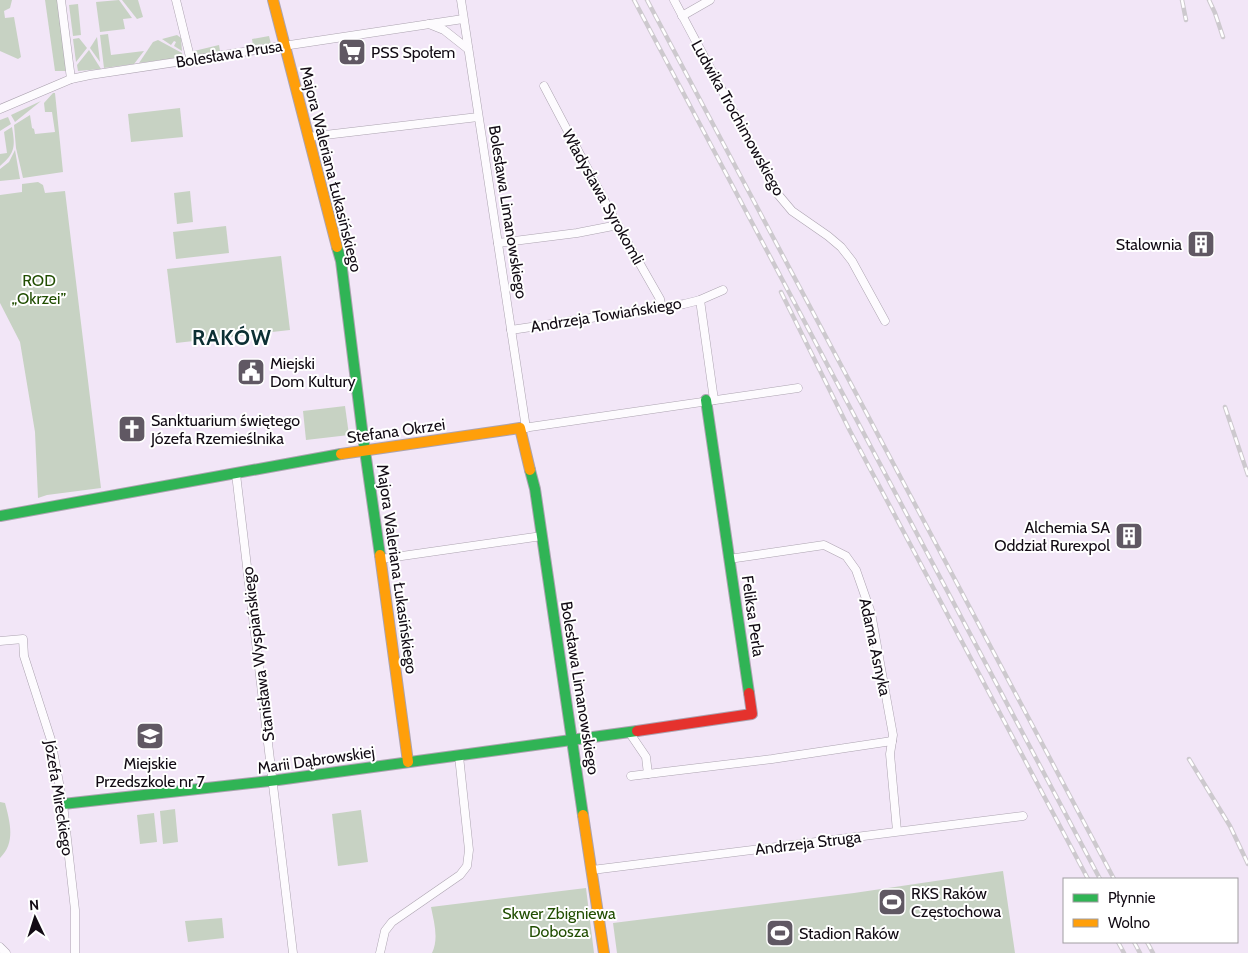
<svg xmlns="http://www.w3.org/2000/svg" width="1248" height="953" font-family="Cabin,sans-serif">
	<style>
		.green { fill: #c7d2c3 }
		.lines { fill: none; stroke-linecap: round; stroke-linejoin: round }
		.street-casing { stroke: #aca3b0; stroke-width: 9 }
		.fast-casing { stroke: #aca3b0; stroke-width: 12 }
		.slow-casing { stroke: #aca3b0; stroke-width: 12 }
		.jam-casing { stroke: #aca3b0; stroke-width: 12 }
		.street { stroke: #fdfbfe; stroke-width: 8 }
		.fast { stroke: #30b455; stroke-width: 10 }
		.slow { stroke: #ff9f0a; stroke-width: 10 }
		.jam { stroke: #e5322d; stroke-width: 10 }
		.rail-casing { stroke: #cdc9ce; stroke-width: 4.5 }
		.rail { stroke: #fff; stroke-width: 2.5; stroke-dasharray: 8; stroke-linecap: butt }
		.labels { text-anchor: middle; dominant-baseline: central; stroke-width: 4; stroke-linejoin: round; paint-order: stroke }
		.poi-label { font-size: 16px; fill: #120b14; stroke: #fff; text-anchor: start }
		.street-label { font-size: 16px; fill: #120b14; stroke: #fff }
		.park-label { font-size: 16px; fill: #214e02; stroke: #fff }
		.district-label { font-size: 21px; font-weight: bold; letter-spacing: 1px; fill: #0c2f33; stroke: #fff }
	</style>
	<rect width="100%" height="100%" fill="#f2e6f7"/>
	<!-- green -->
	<g class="green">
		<path d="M0,0H12L10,8L4,11L5,18L14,17L21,57L18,59L0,51Z"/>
		<path d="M45,0H58L67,71H55Z"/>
		<path d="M119,0L132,18L123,19L125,29L100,32L96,2Z"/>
		<path d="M122,0H138L143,17L137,19Z"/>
		<path d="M78,4L81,35L73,36L69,5Z"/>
		<path d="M108,34L111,55L144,51L134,64L104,68L100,35Z"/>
		<path d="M177,35L181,38L182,51L174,46L176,42L174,41L171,45L162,39Z"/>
		<path d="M269,36L271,44L253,45L252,39Z"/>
		<path d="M97,37L100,62L90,48Z"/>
		<path d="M79,38L87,48L76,62L73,39Z"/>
		<path d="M158,40L182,53L183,57L139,63L153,42Z"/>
		<path d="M219,45L220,51L202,55L195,54L194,51Z"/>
		<path d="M89,50L101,69L78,71L77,65Z"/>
		<path d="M53,93H55L63,172L23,178L16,148L14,125L30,115L32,128L34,129L35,134L55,132L52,112H45L44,103Z"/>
		<path d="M41,101L15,122L11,115Z"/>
		<path d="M180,108L183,137L131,142L128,114Z"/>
		<path d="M8,117L11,124L0,131V120Z"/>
		<path d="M12,127C15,145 16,153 0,166V154L7,153L4,132Z"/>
		<path d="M15,150L20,179L0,181V169L9,162Z"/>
		<path d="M38,182L43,185L45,193L65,191L101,488L47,495L38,498L35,432L20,342L0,303V195L22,192V184Z"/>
		<path d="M190,191L193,222L177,224L174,193Z"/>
		<path d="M226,226L229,253L176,259L173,232Z"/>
		<path d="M281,256L290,330L176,343L167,269Z"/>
		<path d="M345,406L349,435L306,440L303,411Z"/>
		<path d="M0,802L5,803C10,822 16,843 0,858Z"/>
		<path d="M175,809L178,842L163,844L160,811Z"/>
		<path d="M361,810L368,862L338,866L332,814Z"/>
		<path d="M154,813L157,842L140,844L137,815Z"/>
		<path d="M1003,871L1015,953H617L613,923L854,893Z"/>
		<path d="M586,888L594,953H432C439,939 434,922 431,907Z"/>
		<path d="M222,918L224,938L188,942L185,921Z"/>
	</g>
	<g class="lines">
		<defs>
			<g id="street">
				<path d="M61,0L71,79"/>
				<path d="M176,0L191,61"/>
				<path d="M461,0L526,428"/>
				<path d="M674,0L776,192L792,211L828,236L841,247L852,261L885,321"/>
				<path d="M682,16L710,0"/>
				<path d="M429,24L444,30L468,49"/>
				<path d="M544,86L612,215L660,299L662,308"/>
				<path d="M0,109L71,79L90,75L463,19"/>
				<path d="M308,137L478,117"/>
				<path d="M498,243L577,233L618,225"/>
				<path d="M700,300L714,400"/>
				<path d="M511,330L684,304L700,300L723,290"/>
				<path d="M523,428L798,388"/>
				<path d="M236,474L293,953"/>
				<path d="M381,559L542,536"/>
				<path d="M729,559L824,545L846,556L856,570L871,613L893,735L890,754L897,831"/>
				<path d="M0,641L23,639L24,656L51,740L63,804L75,910V953"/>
				<path d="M629,732L646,757L648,774"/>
				<path d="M631,776L772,759L892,741"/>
				<path d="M592,870L1023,816"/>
				<path d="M0,947L6,953"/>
				<path d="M380,953L385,931L392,922L460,875L467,866L469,850L459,756"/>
			</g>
			<g id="fast">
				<path d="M337,247L341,261L363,437L380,555"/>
				<path d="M706,400L749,693"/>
				<path d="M530,470L535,489L583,815"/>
				<path d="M0,516L341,454"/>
				<path d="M63,804L278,780L637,731"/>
			</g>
			<g id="slow">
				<path d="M273,0L337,247"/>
				<path d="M341,454L520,428L530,470"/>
				<path d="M380,555L408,762"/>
				<path d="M583,815L604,953"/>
			</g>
			<path id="jam" d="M637,731L752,714L749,693"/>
		</defs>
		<!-- street casing -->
		<use href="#street" class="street-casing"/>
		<!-- fast casing -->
		<use href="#fast" class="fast-casing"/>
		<!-- slow casing -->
		<use href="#slow" class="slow-casing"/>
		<!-- jam casing -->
		<use href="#jam" class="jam-casing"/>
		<!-- street -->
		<use href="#street" class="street"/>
		<!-- fast -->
		<use href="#fast" class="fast"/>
		<!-- slow -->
		<use href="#slow" class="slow"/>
		<!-- jam -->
		<use href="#jam" class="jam"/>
		<defs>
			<g id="rail">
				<path d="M634,0L1100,879"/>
				<path d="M647,0L1114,879"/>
				<path d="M1182,0L1186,20"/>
				<path d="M1209,0L1215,13L1223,37"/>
				<path d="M781,292L850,431L1088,879"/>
				<path d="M1225,407L1248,475"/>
				<path d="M1189,759L1230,826L1248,864"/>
				<path d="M1118,942L1124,953"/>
				<path d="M1134,942L1140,953"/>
				<path d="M1147,942L1153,953"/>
			</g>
		</defs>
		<!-- rail casing -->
		<use href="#rail" class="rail-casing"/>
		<!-- rail -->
		<use href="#rail" class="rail"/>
	</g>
	<!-- icons -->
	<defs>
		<symbol id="supermarket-square" viewBox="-11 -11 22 22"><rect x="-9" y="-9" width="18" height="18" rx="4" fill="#605863" stroke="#fff"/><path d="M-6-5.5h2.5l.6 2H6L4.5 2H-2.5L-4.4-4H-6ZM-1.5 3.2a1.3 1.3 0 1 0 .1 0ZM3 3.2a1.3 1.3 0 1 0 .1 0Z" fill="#fff"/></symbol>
		<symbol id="building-square" viewBox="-11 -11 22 22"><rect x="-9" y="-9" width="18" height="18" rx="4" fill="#605863" stroke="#fff"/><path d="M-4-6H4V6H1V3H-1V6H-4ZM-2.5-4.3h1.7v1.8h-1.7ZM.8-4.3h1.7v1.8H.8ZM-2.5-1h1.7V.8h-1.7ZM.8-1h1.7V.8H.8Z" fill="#fff"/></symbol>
		<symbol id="civic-square" viewBox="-11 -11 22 22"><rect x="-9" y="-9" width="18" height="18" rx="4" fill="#605863" stroke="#fff"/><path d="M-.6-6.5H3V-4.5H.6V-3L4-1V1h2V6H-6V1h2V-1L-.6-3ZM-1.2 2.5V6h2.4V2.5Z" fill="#fff"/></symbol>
		<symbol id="church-square" viewBox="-11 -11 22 22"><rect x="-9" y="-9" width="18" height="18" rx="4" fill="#605863" stroke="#fff"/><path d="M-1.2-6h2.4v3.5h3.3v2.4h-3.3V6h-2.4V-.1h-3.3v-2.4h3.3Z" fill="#fff"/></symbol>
		<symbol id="school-square" viewBox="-11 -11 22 22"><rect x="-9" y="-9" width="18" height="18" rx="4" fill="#605863" stroke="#fff"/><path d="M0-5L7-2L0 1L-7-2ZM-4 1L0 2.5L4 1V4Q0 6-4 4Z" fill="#fff"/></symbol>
		<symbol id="stadium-square" viewBox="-11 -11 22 22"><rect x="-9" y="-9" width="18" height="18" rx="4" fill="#605863" stroke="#fff"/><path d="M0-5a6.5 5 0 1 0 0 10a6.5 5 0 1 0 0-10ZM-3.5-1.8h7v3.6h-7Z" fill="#fff"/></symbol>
	</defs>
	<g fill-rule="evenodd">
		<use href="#supermarket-square" x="336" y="36" width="32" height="32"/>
		<use href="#building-square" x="1185" y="228" width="32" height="32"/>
		<use href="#civic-square" x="235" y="356" width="32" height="32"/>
		<use href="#church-square" x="116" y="413" width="32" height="32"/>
		<use href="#building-square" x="1113" y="520" width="32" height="32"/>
		<use href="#school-square" x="134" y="720" width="32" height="32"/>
		<use href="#stadium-square" x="876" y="886" width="32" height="32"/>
		<use href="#stadium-square" x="764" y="917" width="32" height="32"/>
	</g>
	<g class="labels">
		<!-- poi labels -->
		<g class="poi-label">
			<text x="371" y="52">PSS Społem</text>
			<text x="1182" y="244" text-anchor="end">Stalownia</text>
			<text x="270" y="363">Miejski<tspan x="270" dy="18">Dom Kultury</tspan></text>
			<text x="151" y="420">Sanktuarium świętego<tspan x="151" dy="18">Józefa Rzemieślnika</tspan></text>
			<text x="1110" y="527" text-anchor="end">Alchemia SA<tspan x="1110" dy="18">Oddział Rurexpol</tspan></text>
			<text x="150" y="763" text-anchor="middle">Miejskie<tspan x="150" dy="18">Przedszkole nr 7</tspan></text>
			<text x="911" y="893">RKS Raków<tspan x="911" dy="18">Częstochowa</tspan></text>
			<text x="799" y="933">Stadion Raków</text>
		</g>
		<!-- street labels -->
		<g class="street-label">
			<text transform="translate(229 54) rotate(-9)">Bolesława Prusa</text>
			<text transform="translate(738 118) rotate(61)">Ludwika Trochimowskiego</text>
			<text transform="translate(331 169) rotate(76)">Majora Waleriana Łukasińskiego</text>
			<text transform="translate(603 197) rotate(61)">Władysława Syrokomli</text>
			<text transform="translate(508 212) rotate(81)">Bolesława Limanowskiego</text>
			<text transform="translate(606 315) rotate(-9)">Andrzeja Towiańskiego</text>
			<text transform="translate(396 431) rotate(-8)">Stefana Okrzei</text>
			<text transform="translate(397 569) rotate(82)">Majora Waleriana Łukasińskiego</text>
			<text transform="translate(753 616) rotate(82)">Feliksa Perla</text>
			<text transform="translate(875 647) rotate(78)">Adama Asnyka</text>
			<text transform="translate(258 654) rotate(-97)">Stanisława Wyspiańskiego</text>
			<text transform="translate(580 688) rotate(81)">Bolesława Limanowskiego</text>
			<text transform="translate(316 760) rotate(-8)">Marii Dąbrowskiej</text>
			<text transform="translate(59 798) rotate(81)">Józefa Mireckiego</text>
			<text transform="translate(808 843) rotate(-7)">Andrzeja Struga</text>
		</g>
		<!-- park labels -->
		<g class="park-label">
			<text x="39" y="280">ROD<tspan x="39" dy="18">„Okrzei”</tspan></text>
			<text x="559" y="913">Skwer Zbigniewa<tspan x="559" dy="18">Dobosza</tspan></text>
		</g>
		<!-- district labels -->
		<g class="district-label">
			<text x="232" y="337">RAKÓW</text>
		</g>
	</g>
	<!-- legend -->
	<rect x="1063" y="878" width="175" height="65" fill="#ffffff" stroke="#a09da1"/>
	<rect x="1073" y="894" width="25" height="8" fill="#30b455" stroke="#a09da1"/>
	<text x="1108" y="903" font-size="15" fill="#120b14">Płynnie</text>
	<rect x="1073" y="919" width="25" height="8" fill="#ff9f0a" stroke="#a09da1"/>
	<text x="1108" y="928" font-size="15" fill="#120b14">Wolno</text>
	<!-- north arrow -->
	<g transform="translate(35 918) rotate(356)" stroke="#ffffff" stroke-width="4" paint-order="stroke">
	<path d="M0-4L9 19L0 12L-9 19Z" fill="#120b14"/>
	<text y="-8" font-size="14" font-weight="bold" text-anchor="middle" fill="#120b14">N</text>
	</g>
</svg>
